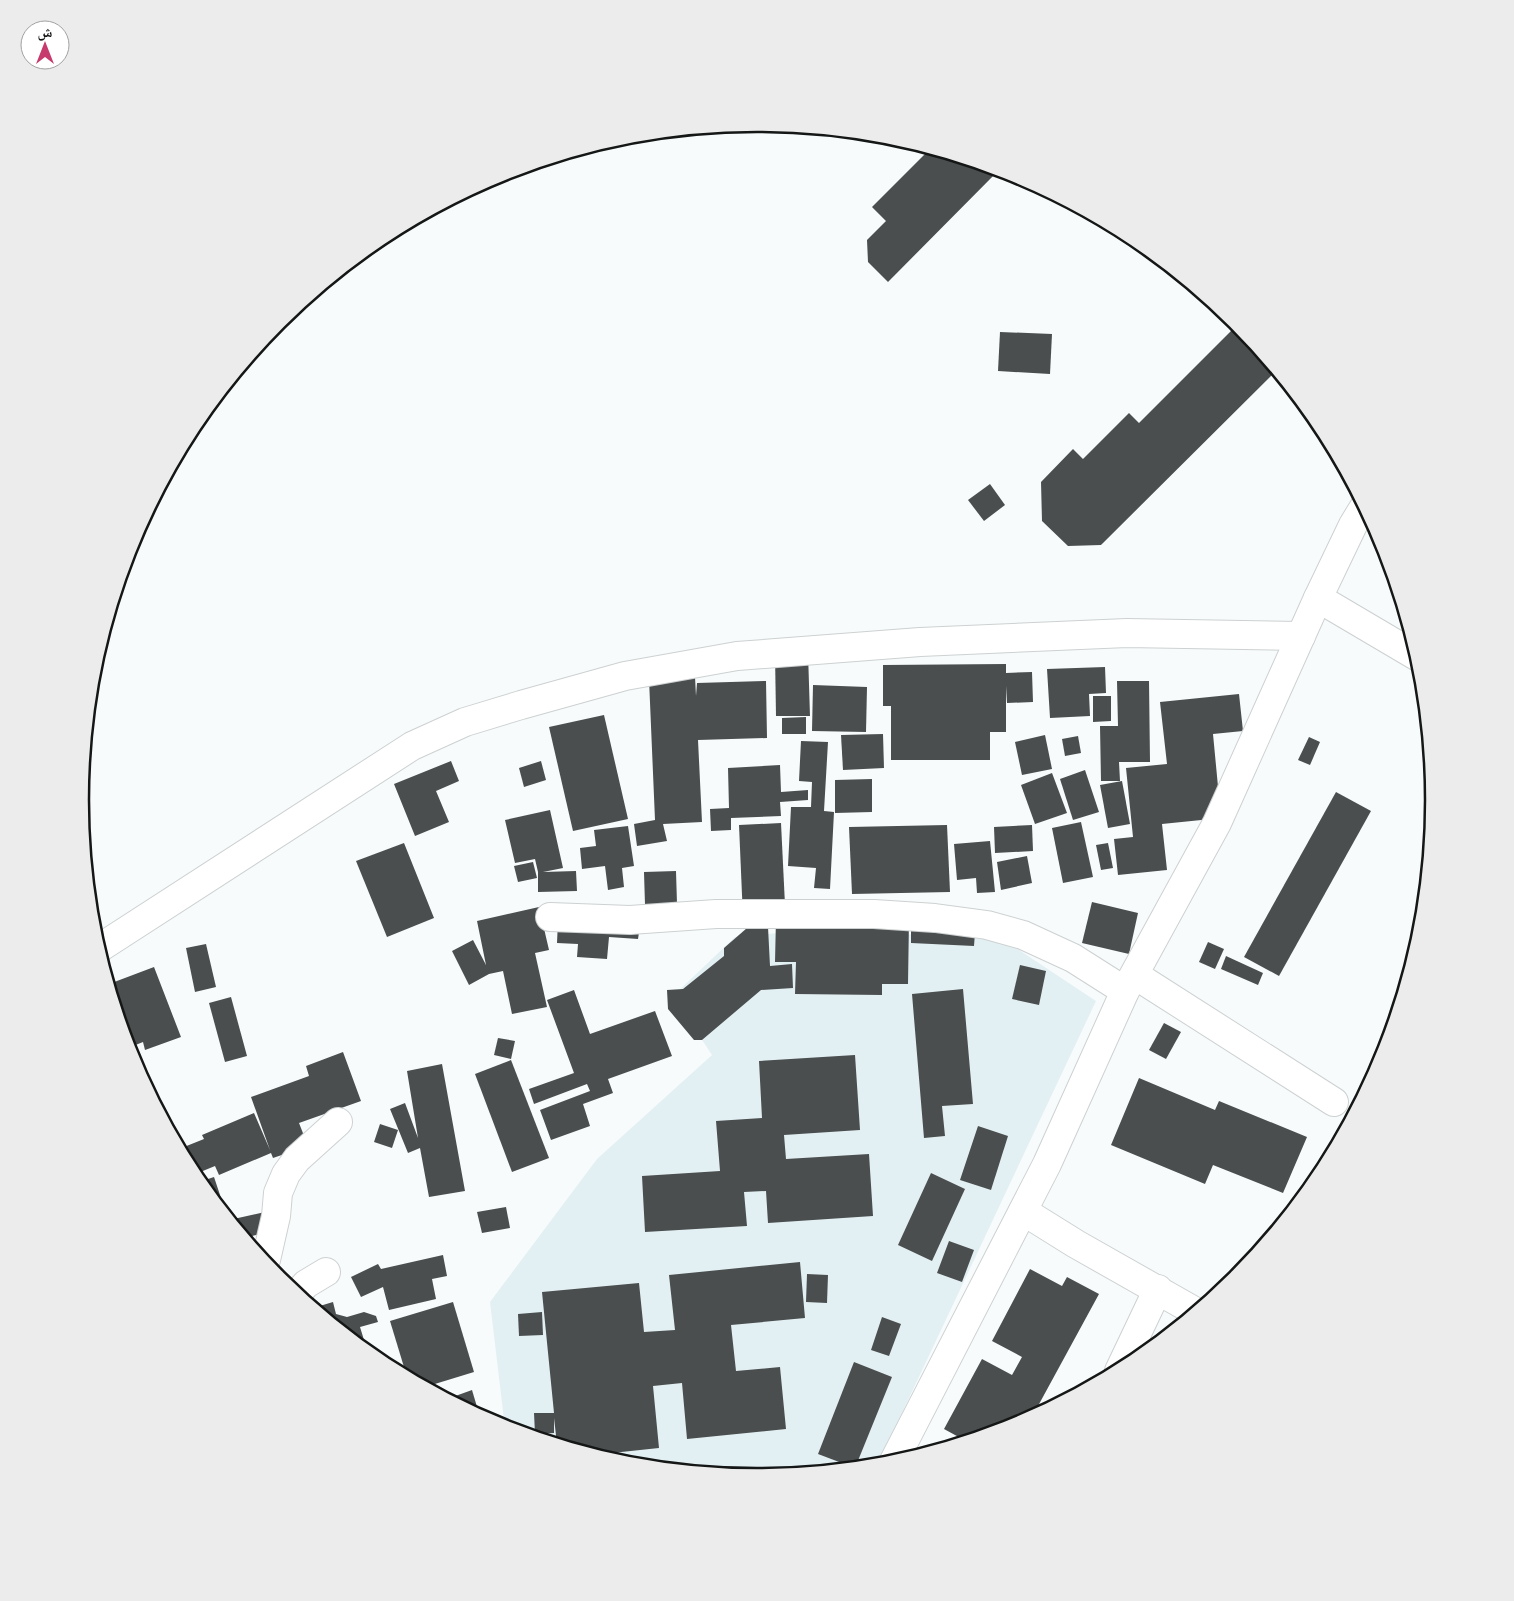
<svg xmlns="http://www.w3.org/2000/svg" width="1514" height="1601" font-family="'Titillium Web','Noto Naskh Arabic',sans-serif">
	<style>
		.built { fill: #e3f0f3 }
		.building { fill: #4b4e4f }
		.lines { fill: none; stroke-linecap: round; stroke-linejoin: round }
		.minor-casing { stroke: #cdd1d1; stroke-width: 30 }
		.tertiary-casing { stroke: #cdd1d1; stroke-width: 30 }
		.minor { stroke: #fff; stroke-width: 28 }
		.tertiary { stroke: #fff; stroke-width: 28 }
		.rim { fill: none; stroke: #151717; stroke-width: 2.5 }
	</style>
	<rect width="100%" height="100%" fill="#f7fbfc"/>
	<!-- built -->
	<path class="built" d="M821,929L1004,940L1096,1001L877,1466L757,1477L625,1464L505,1428L490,1302L597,1159L712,1055L673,996L735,937Z"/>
	<!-- building -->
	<g class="building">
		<path d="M930,149L999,170L888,282L868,262L867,240L886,221L872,207Z"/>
		<path d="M1226,314L1236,322L1276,371L1101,545L1068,546L1042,521L1041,482L1073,449L1083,459L1129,413L1139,423L1236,326L1225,315Z"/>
		<path d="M1000,332L1052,334L1050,374L998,371Z"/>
		<path d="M990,484L1005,505L984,521L968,500Z"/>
		<path d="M808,653L810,716H776L775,654Z"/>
		<path d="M1006,664V673L1032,672L1033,702L1007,703L1006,686V732H990V760H891V706H883V665Z"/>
		<path d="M1105,667L1106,693L1089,694L1090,716L1050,718L1047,669Z"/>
		<path d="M695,677L696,696L697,683L766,681L767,738L698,740L702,822L663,824L667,841L637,846L634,824L655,820L649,679Z"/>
		<path d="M1117,681H1149L1150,762H1119L1120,781H1101L1100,726H1118Z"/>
		<path d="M813,685L867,687L866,732L812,731Z"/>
		<path d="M1239,694L1243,731L1213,734L1221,818L1162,824L1167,870L1118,875L1114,839L1133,837L1126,768L1167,764L1160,702Z"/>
		<path d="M1093,696H1111V721L1093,722Z"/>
		<path d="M604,715L628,819L573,831L549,727Z"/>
		<path d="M806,717V734H782V718Z"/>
		<path d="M883,734L884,768L843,770L841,735Z"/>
		<path d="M1045,735L1052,769L1022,775L1015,742Z"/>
		<path d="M1078,736L1081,753L1065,756L1062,739Z"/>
		<path d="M1309,737L1320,742L1310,765L1298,760Z"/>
		<path d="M801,741L828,742L824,811L834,812L830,889L814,888L816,868L788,866L791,807H811L812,782L799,781Z"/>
		<path d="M451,761L459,781L436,791L449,822L415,836L394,784Z"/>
		<path d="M541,761L546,780L524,787L519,768Z"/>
		<path d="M780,765L781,792L808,790V800L780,802L781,816L731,818V830L711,831L710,809L729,808L728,768Z"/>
		<path d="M1085,770L1099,812L1073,820L1060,779Z"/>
		<path d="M1052,773L1067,813L1035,824L1021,785Z"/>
		<path d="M872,779V812L835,813V780Z"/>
		<path d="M1122,781L1130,824L1108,828L1100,785Z"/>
		<path d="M1336,792L1371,811L1279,976L1244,957Z"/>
		<path d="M550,810L563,868L543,872L576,871L577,891L538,892V872L535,859L515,863L505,820Z"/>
		<path d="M1081,822L1093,877L1063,883L1052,828Z"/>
		<path d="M781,823L785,905L743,918L739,825Z"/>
		<path d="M947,825L950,892L852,894L849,827Z"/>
		<path d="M1032,825L1033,851L995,853L994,827Z"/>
		<path d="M628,826L634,866L622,868L624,887L608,890L605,866L582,869L580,848L596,846L594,830Z"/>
		<path d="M990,841L995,892L977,893L976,878L957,880L954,844Z"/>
		<path d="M404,843L434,918L387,937L356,861Z"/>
		<path d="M1108,843L1113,868L1101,870L1096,845Z"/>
		<path d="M1027,856L1032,883L1001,890L997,862Z"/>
		<path d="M533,862L537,878L518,882L514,866Z"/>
		<path d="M676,871L677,904L645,905L644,872Z"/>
		<path d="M1092,902L1138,913L1129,954L1082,943Z"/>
		<path d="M539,907L549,950L535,953L547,1007L512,1014L503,971L489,974L469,985L452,951L473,940L486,965L477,921Z"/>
		<path d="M776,918L909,919L908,984H882V995L795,994L796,962H775Z"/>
		<path d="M558,920L640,926L638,939L609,937L607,959L577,957L578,944L557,943Z"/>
		<path d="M768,927L770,966L792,964L793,988L761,990L702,1040H694L668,1009L667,990L683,989L724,956V948L747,928Z"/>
		<path d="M911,930L975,933L974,946L911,943Z"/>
		<path d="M1208,942L1224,949L1215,969L1199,962Z"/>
		<path d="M206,944L216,987L195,992L186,948Z"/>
		<path d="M1226,956L1263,973L1258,985L1221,969Z"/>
		<path d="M1020,965L1046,971L1039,1005L1012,999Z"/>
		<path d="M154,967L181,1037L145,1050L143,1042L128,1048L109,984Z"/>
		<path d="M963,989L973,1104L942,1106L945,1136L924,1138L912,994Z"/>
		<path d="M574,990L590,1034L655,1011L672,1056L608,1079L613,1093L583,1104L590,1126L551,1140L540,1110L590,1091L587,1084L534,1104L529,1089L574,1073L547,1000Z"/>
		<path d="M231,997L247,1056L225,1062L209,1003Z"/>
		<path d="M1164,1023L1181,1032L1166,1059L1149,1050Z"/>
		<path d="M498,1038L515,1041L511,1059L494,1055Z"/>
		<path d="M343,1052L361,1101L299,1123L308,1146L273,1158L271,1153L219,1175L215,1166L193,1175L179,1149L204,1139L202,1135L254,1113L270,1150L251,1097L309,1076L306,1066Z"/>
		<path d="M855,1055L860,1130L784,1135L786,1159L869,1154L873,1216L768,1223L766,1191L744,1192L747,1226L645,1232L642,1176L720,1171L716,1121L762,1118L759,1061Z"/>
		<path d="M511,1060L549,1158L512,1172L475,1074Z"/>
		<path d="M136,1063L151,1090L149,1092L134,1064Z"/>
		<path d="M442,1064L465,1191L429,1197L420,1148L408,1153L390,1109L405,1103L418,1138L407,1071Z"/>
		<path d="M1139,1078L1215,1110L1219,1101L1307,1137L1283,1193L1213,1165L1205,1184L1111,1145Z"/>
		<path d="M380,1124L398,1130L392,1148L374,1142Z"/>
		<path d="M978,1126L1008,1136L991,1190L960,1180Z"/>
		<path d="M931,1173L965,1189L932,1261L898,1245Z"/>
		<path d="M214,1177L226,1213H224L199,1182Z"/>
		<path d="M506,1207L510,1228L482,1233L477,1212Z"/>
		<path d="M265,1212L269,1232L252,1236L256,1252L229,1220Z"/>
		<path d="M949,1241L974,1250L962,1282L937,1273Z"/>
		<path d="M443,1255L447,1276L432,1279L436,1299L389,1310L383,1287L361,1297L351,1277L378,1264L381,1269Z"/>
		<path d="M800,1262L805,1318L731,1325L736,1371L780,1367L786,1429L687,1439L682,1383L653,1386L659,1448L593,1455L557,1444L554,1418V1433L535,1434L534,1413H554L542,1292L639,1283L644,1332L675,1330L669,1275Z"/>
		<path d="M1030,1269L1062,1286L1067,1277L1099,1294L1032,1417L1016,1426L966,1441L944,1429L982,1359L1012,1375L1022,1357L992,1341Z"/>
		<path d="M807,1274L828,1275L827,1303L806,1302Z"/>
		<path d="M333,1302L336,1314L347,1317L364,1312L376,1316L378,1322L360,1327L368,1353L313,1308Z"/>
		<path d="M453,1302L474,1372L425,1387L407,1377L390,1321Z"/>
		<path d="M542,1312L543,1335L519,1336L518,1314Z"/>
		<path d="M882,1317L901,1324L889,1356L871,1350Z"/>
		<path d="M854,1362L892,1377L855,1468L818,1454Z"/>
		<path d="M472,1390L480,1417L447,1399Z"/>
	</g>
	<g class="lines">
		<defs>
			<g id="minor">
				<path d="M1318,598L1418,657"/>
				<path d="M550,917L630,920L716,914H874L935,918L987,925L1023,935L1073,958L1125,991"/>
				<path d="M98,949L412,746L465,722L521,705L625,676L737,656L920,642L1127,633L1301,636"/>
				<path d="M1135,975L1334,1102"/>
				<path d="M1023,1211L1076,1244L1196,1312"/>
				<path d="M264,1262L266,1260L276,1216L278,1193L286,1174L297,1159L338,1122"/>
				<path d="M297,1294L306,1284L326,1272"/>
				<path d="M1119,1371L1158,1289"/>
			</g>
			<path id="tertiary" d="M893,1463L1047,1164L1125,991L1217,823L1318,598L1353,525L1364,507"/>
		</defs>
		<!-- minor casing -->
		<use href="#minor" class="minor-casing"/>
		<!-- tertiary casing -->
		<use href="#tertiary" class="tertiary-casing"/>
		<!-- minor -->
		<use href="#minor" class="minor"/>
		<!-- tertiary -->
		<use href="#tertiary" class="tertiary"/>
	</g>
	<!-- crop -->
	<path d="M0 0H1514V1601H0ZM89 800a668 668 0 1 1 1336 0a668 668 0 1 1-1336 0Z" fill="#ececec" fill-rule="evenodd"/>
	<path class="rim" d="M89 800a668 668 0 1 1 1336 0a668 668 0 1 1-1336 0Z"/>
	<!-- north arrow -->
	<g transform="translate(45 45)"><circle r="24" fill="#ffffff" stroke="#a1a2a2"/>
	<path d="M0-4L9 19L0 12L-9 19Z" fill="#c63a6d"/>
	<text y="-8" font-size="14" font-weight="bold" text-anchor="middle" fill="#151717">ش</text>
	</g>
</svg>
